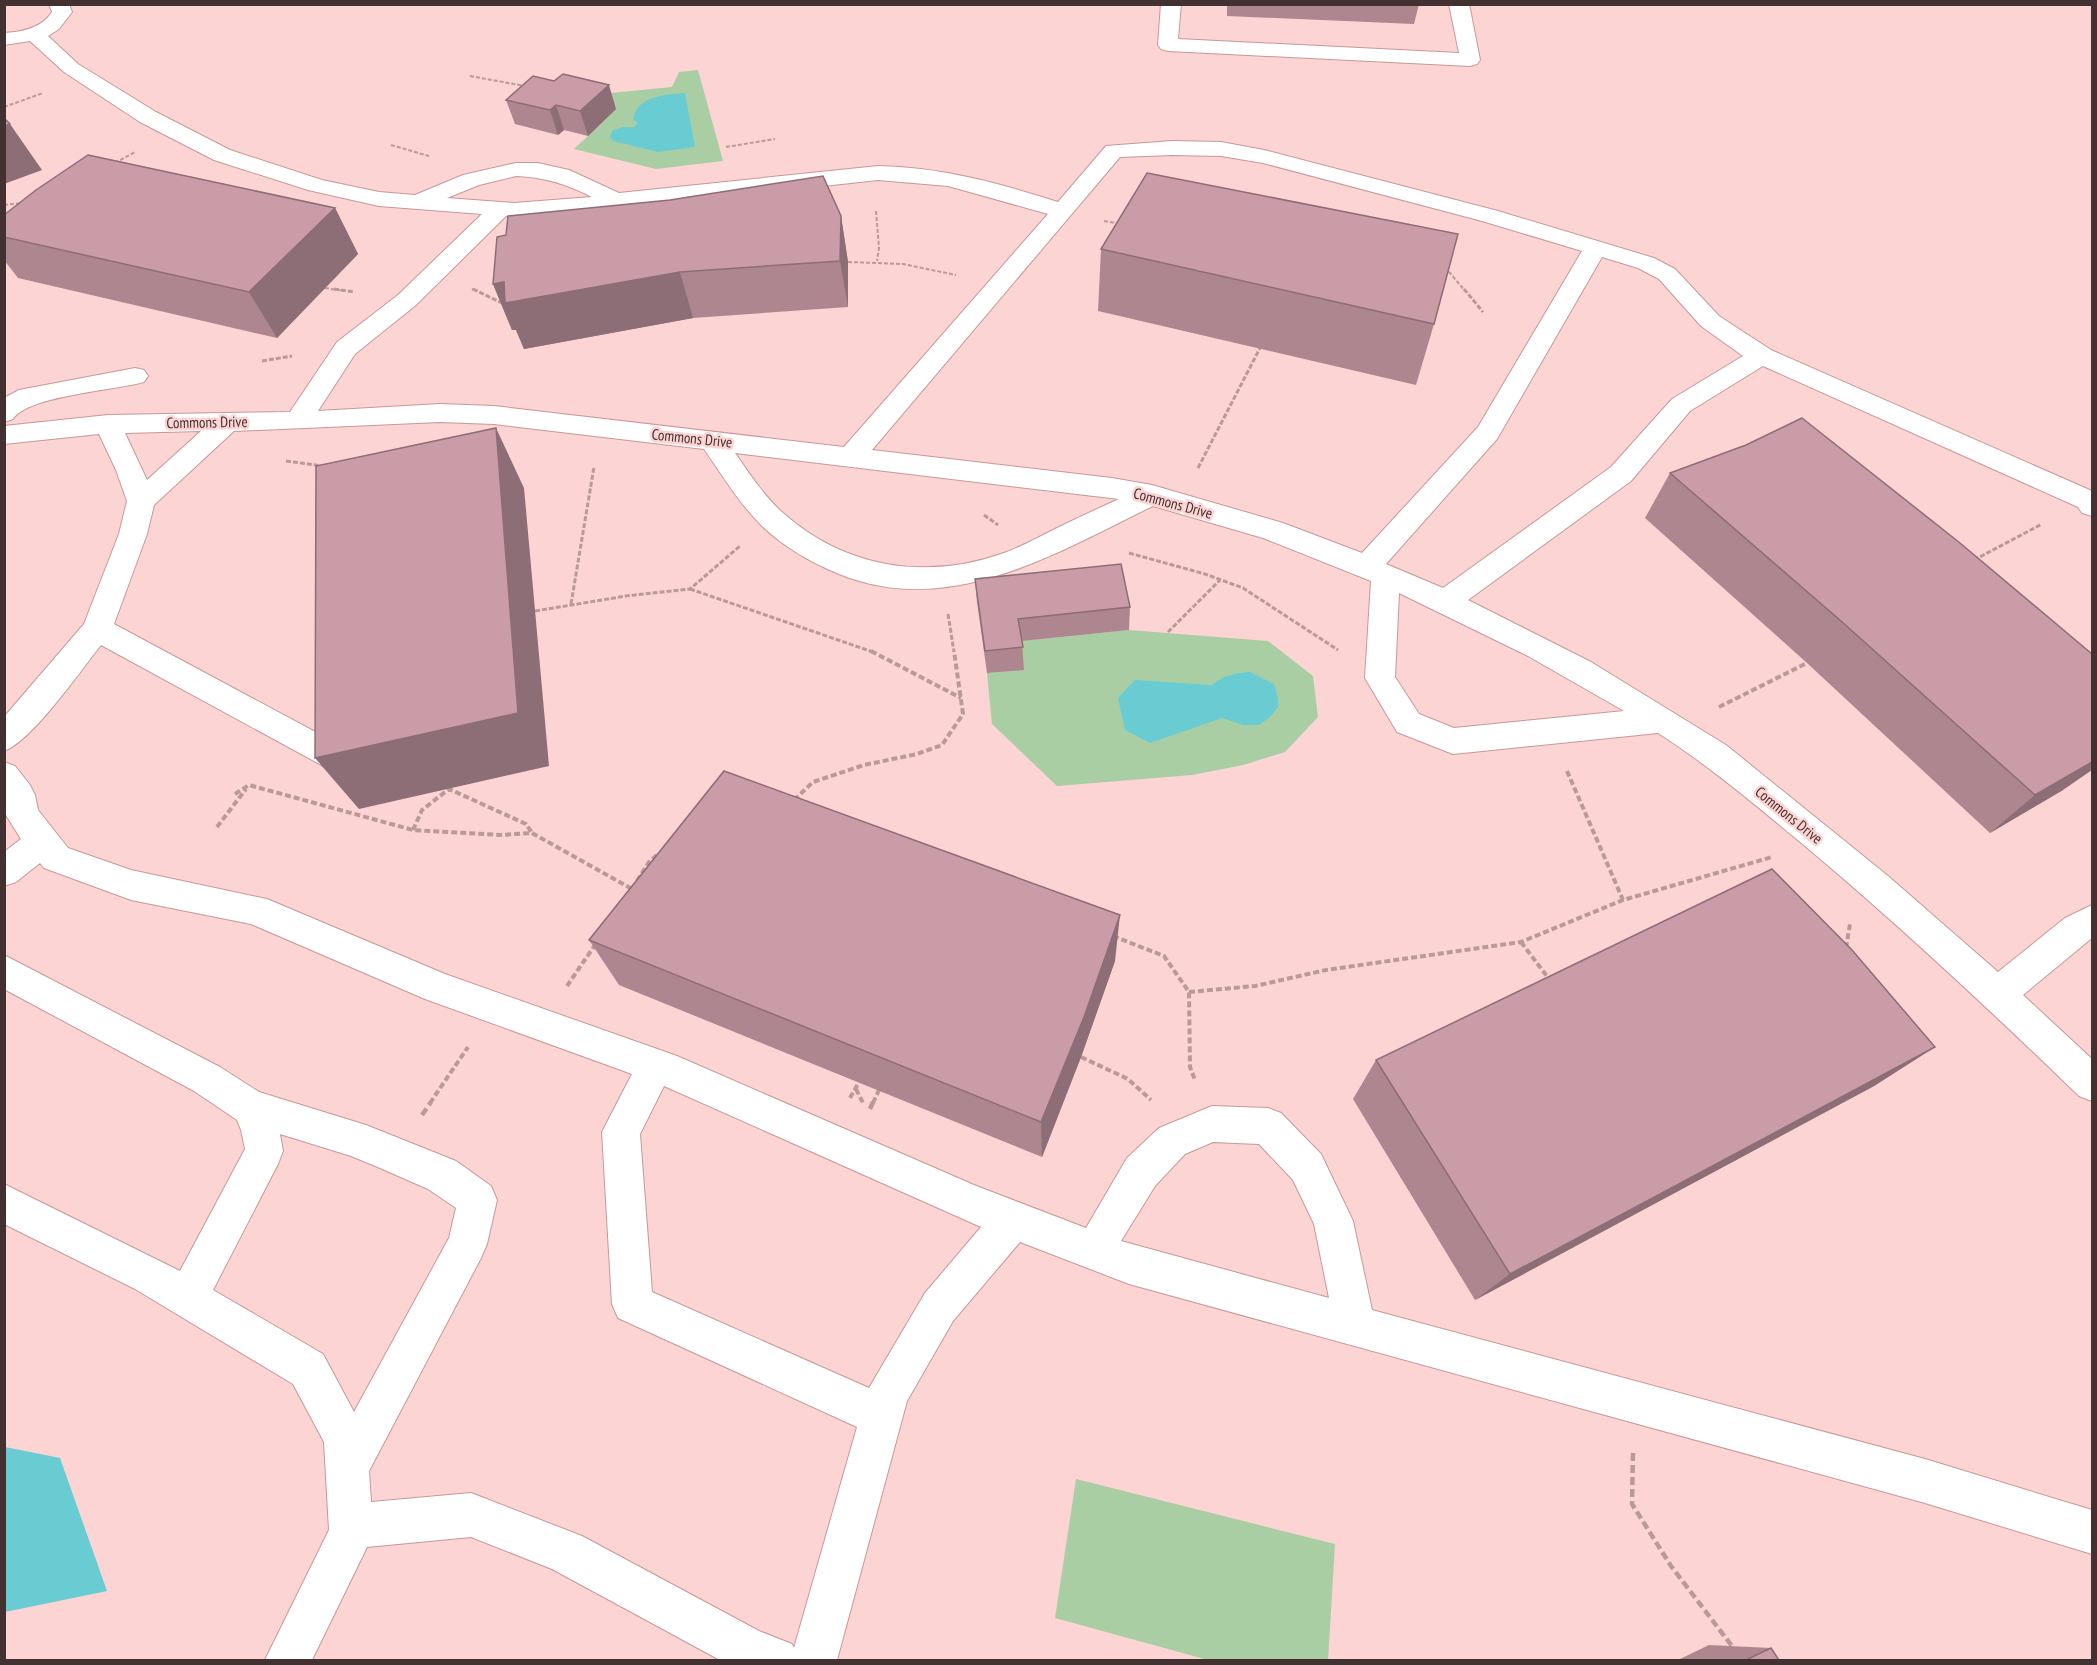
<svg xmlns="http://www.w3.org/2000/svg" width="2097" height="1665" font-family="'PT Sans Narrow',sans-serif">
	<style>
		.green { fill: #aacea3 }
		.water { fill: #68ccd2 }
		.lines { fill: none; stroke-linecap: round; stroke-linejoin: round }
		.minor-casing { stroke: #c79897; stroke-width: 2 }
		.path-far3 { stroke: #ba9a99; stroke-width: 2; stroke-dasharray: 4 2; stroke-linecap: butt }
		.path-far2 { stroke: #ba9a99; stroke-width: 3; stroke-dasharray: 5 2; stroke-linecap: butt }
		.path-far1 { stroke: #ba9a99; stroke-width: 4; stroke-dasharray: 6 3; stroke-linecap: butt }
		.path { stroke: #ba9a99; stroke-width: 4.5; stroke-dasharray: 8 4; stroke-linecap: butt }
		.minor { fill: #fff; fill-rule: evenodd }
		.wall { fill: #ad8690 }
		.shaded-wall { fill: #8d6d76 }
		.building { fill: #c99ca8; stroke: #8d6d76; stroke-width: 1.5 }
		.labels { text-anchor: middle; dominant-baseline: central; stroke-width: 5; stroke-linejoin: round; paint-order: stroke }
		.street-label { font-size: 15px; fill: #433030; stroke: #fcd4d3 }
	</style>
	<rect width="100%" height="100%" fill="#fcd4d3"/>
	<!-- green -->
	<g class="green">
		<path d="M698,70L723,161L656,169L574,149L588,136L600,94L672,87L679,72Z"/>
		<path d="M1129,630L1268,641L1313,676L1318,717L1285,752L1243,765L1192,775L1057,786L992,724L987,673L1023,669L1019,641Z"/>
		<path d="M1076,1479L1335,1544L1328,1660H1208L1055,1618Z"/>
	</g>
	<!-- water -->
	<g class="water">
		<path d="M685,93L695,147L658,152L613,141L610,137L612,131L623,127H634L638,123L633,119C638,95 666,95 685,93Z"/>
		<path d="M1250,672L1274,684L1278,698V707L1270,717L1259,725H1243L1222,718L1150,743L1125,730L1118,698L1135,680L1212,685C1224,675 1235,673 1250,672Z"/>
		<path d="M5,1447L60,1458L107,1591L5,1612Z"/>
	</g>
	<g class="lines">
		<defs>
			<g id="minor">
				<path d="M49,4H69L72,12L59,29L48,36L78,64L156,112L230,150L322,180L379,192L415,195L463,175L516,163H538L569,170L619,193L878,166C940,167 999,183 1058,202L1106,146L1172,141L1221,142L1264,150L1498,211L1654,258L1675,269L1719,316L1771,350L2092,491V516L2082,513L2078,507L1763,366L1690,411L1631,481L1468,600L1591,662L1726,745L1888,876L1998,972L2065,918L2092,905V938L2023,995L2092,1059V1101L2079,1096C1988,1008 1896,922 1799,841C1753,803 1708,765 1658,733L1453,754L1397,732L1365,678L1371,581L1263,538L1153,506C1054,554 950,619 839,574C810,562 784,547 762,526C739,503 722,475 704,449L494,424L440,422L234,431L154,505L147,534L114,624L347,749L352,758L347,767L336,771L325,767L101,645C81,670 32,741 4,751V717L84,624L119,534L127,501L116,470L99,434L4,444V426L108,415L290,412L337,342L398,295L482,214L379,206L308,190L214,160L140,122L64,72L30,41L4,45V33C22,32 42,28 52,12ZM1172,155L1221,156L1263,163L1482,221L1582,251L1478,427L1362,553L1283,523L1152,485L1112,478L872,450L1120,157ZM516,176C544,177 567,184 592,197L514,203L447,198L479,185ZM878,180L948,186L1048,214L844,447L494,406L440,404L318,411L355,354L416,305L506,216L566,214ZM1602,257L1638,268L1659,279L1701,326L1743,356L1672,399L1611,467L1443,588L1386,564L1497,439ZM201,431L147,480L125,433ZM735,453L1119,499C1097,509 1075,519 1053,530C1037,538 1021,547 1004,553C926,581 845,568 783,513C764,496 749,473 735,453ZM1399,593L1528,656L1624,711L1454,728L1419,714L1395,677Z"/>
				<path d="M1161,4H1181L1178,39L1459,53L1449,4H1469L1480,60L1477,64L1470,66L1168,51L1161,49L1158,45Z"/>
				<path d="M135,368L144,370L148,376L144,382C116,390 27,396 13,419L4,422V398L19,390Z"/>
				<path d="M4,762L15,766L30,785L35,795L38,810L68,848L131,870L267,899L445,974L677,1056L974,1185L1086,1228L1127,1158L1159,1128L1212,1106L1268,1108L1281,1113L1321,1154L1353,1221L1372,1310L1925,1459L2092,1510V1554L1925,1503L1129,1284L1020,1242L953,1321L907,1401L837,1660H720L552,1569L471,1537L367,1547L312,1660H265L329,1530L324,1442L293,1384L135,1289L4,1224V1184L180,1271L245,1149L241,1130L237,1120L194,1091L4,989V955L220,1067L259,1092L366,1125L456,1161L491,1186L497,1200L487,1244L481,1258L369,1471L371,1502L471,1493L582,1536L759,1631L792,1644L794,1648L857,1427L618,1318L612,1304L602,1132L632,1074L425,999L251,924L131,900L44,868L40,863L16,882L4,886V852L21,839L6,815ZM664,1086L981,1227L925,1293L869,1388L652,1292L640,1134ZM280,1134L351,1156L380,1168L428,1189L456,1208L449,1238L354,1412L323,1354L213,1290L278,1164L283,1151ZM1213,1142L1259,1144L1293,1180L1314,1224L1329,1298L1121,1241L1155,1186L1185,1154Z"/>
			</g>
		</defs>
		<!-- minor casing -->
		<use href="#minor" class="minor-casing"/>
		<!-- path-far3 -->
		<g class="path-far3">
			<path d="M470,76L525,86"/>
			<path d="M4,107L43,93"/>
			<path d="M391,145L429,156"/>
			<path d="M726,147L775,139"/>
			<path d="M115,163L135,152"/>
			<path d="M4,205L22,203"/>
			<path d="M876,211L879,248L877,261"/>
			<path d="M1104,221L1120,224"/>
			<path d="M848,262L903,264L956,275"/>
			<path d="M1445,267L1465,291"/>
			<path d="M325,288L345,291"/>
			<path d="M472,289L476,291"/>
		</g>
		<!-- path-far2 -->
		<g class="path-far2">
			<path d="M334,289L354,292"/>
			<path d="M473,289L504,304"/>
			<path d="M1464,289L1483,312"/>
			<path d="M262,361L292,356"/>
			<path d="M286,461L323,466"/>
			<path d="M1198,468L1260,348"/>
			<path d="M984,515L998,525"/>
			<path d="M1129,553L1205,574L1243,588L1338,650"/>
			<path d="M1974,560L2042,524"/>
			<path d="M690,589L873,652"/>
			<path d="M571,604L594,467"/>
			<path d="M535,611L626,596L690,589L740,546"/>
			<path d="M948,614L954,652"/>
			<path d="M1168,632L1220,580"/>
		</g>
		<!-- path-far1 -->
		<g class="path-far1">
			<path d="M871,651L961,698"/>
			<path d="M1719,707L1807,663"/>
			<path d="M1567,771L1623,900"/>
			<path d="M235,794L249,785L413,830L500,835L532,833L632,889"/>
			<path d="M794,800L813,782L864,765L917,754L942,745L963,714L954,651"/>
			<path d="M217,827L246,789"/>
			<path d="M413,830L422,810L449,789L526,824L532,833"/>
			<path d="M637,881L649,862L658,854"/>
			<path d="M1113,936L1164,956L1189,992L1190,1067L1195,1080"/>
			<path d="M1521,942L1549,979"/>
			<path d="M1846,948L1850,924"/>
			<path d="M567,986L595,945"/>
			<path d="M1189,992L1255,986L1326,970L1521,942L1623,900L1772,857"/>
			<path d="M1081,1057L1128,1079L1151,1100"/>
			<path d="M856,1089L863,1103"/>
			<path d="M850,1098L859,1082"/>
			<path d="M430,1103L468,1047"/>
			<path d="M873,1103L879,1090"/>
		</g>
		<!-- path -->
		<g class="path">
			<path d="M870,1109L873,1102"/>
			<path d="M422,1115L431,1102"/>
			<path d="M1633,1453L1632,1504L1671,1566L1735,1650"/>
		</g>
		<!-- minor -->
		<use href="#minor" class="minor"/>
	</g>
	<!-- wall -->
	<g class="wall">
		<path d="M1227,4H1419L1414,24L1227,16Z"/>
		<path d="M506,100L616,109L588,136L564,130L558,135L515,124Z"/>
		<path d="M335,208L358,254L277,338L18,278L4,260V215Z"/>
		<path d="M841,216L848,262V307L693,318L524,349L516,330H512L493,284Z"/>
		<path d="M1101,249L1434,324L1416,385L1098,311Z"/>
		<path d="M1670,473L2063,790L1990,833L1807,663L1645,518Z"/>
		<path d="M975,579L1130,607L1129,630L1022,641L1024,670L987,673L977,602Z"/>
		<path d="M589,940L1115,961L1081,1057L1042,1157L619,985Z"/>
		<path d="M1935,1047L1874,1086L1475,1300L1353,1099L1376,1060Z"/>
		<path d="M1709,1645L1771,1648L1779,1660H1678Z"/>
	</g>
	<!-- shaded-wall -->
	<g class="shaded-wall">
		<path d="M609,85L616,109L588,136L580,111Z"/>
		<path d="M556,105L564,130L558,135L550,110Z"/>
		<path d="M10,124L42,170L4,184V126Z"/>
		<path d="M335,208L358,254L277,338L249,292Z"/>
		<path d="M841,216L848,262V307L840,261Z"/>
		<path d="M680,272L693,318L524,349L516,330H512L493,284L504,282Z"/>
		<path d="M496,428L524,488L549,766L359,809L315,758Z"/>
		<path d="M2092,762V770L2063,790L1990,833L2035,795Z"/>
		<path d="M1120,915L1115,961L1081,1057L1042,1157L1041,1122Z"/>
		<path d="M1935,1047L1874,1086L1475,1300L1510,1274Z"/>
	</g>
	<!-- building -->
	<g class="building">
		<path d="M563,74L609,85L580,111L556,105L550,110L506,100L533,76L554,81Z"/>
		<path d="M4,118L10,124L4,126Z"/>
		<path d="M88,155L335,208L249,292L4,237V215L36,190Z"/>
		<path d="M1147,173L1458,234L1434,324L1101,249Z"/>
		<path d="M823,176L841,216L840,261L680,272L505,303L504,282L493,284L497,237L506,235L508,216L670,200Z"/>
		<path d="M1802,418L1960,543L2092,654V762L2035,795L1841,621L1670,473L1746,445Z"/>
		<path d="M496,428L518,713L315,758L316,466Z"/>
		<path d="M1121,564L1130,607L1018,619L1023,647L985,651L975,579Z"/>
		<path d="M724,771L1120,915L1084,1017L1041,1122L589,940Z"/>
		<path d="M1772,869L1852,950L1935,1047L1510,1274L1376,1060Z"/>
		<path d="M1771,1648L1779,1660H1746Z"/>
	</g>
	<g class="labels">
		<!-- street labels -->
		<g class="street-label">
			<text transform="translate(207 422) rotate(-1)">Commons Drive</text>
			<text transform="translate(692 438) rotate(6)">Commons Drive</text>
			<text transform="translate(1173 503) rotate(15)">Commons Drive</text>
			<text transform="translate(1789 815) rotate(39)">Commons Drive</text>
		</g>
	</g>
	<!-- border -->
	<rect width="2097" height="1665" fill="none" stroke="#433030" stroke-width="12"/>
</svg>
